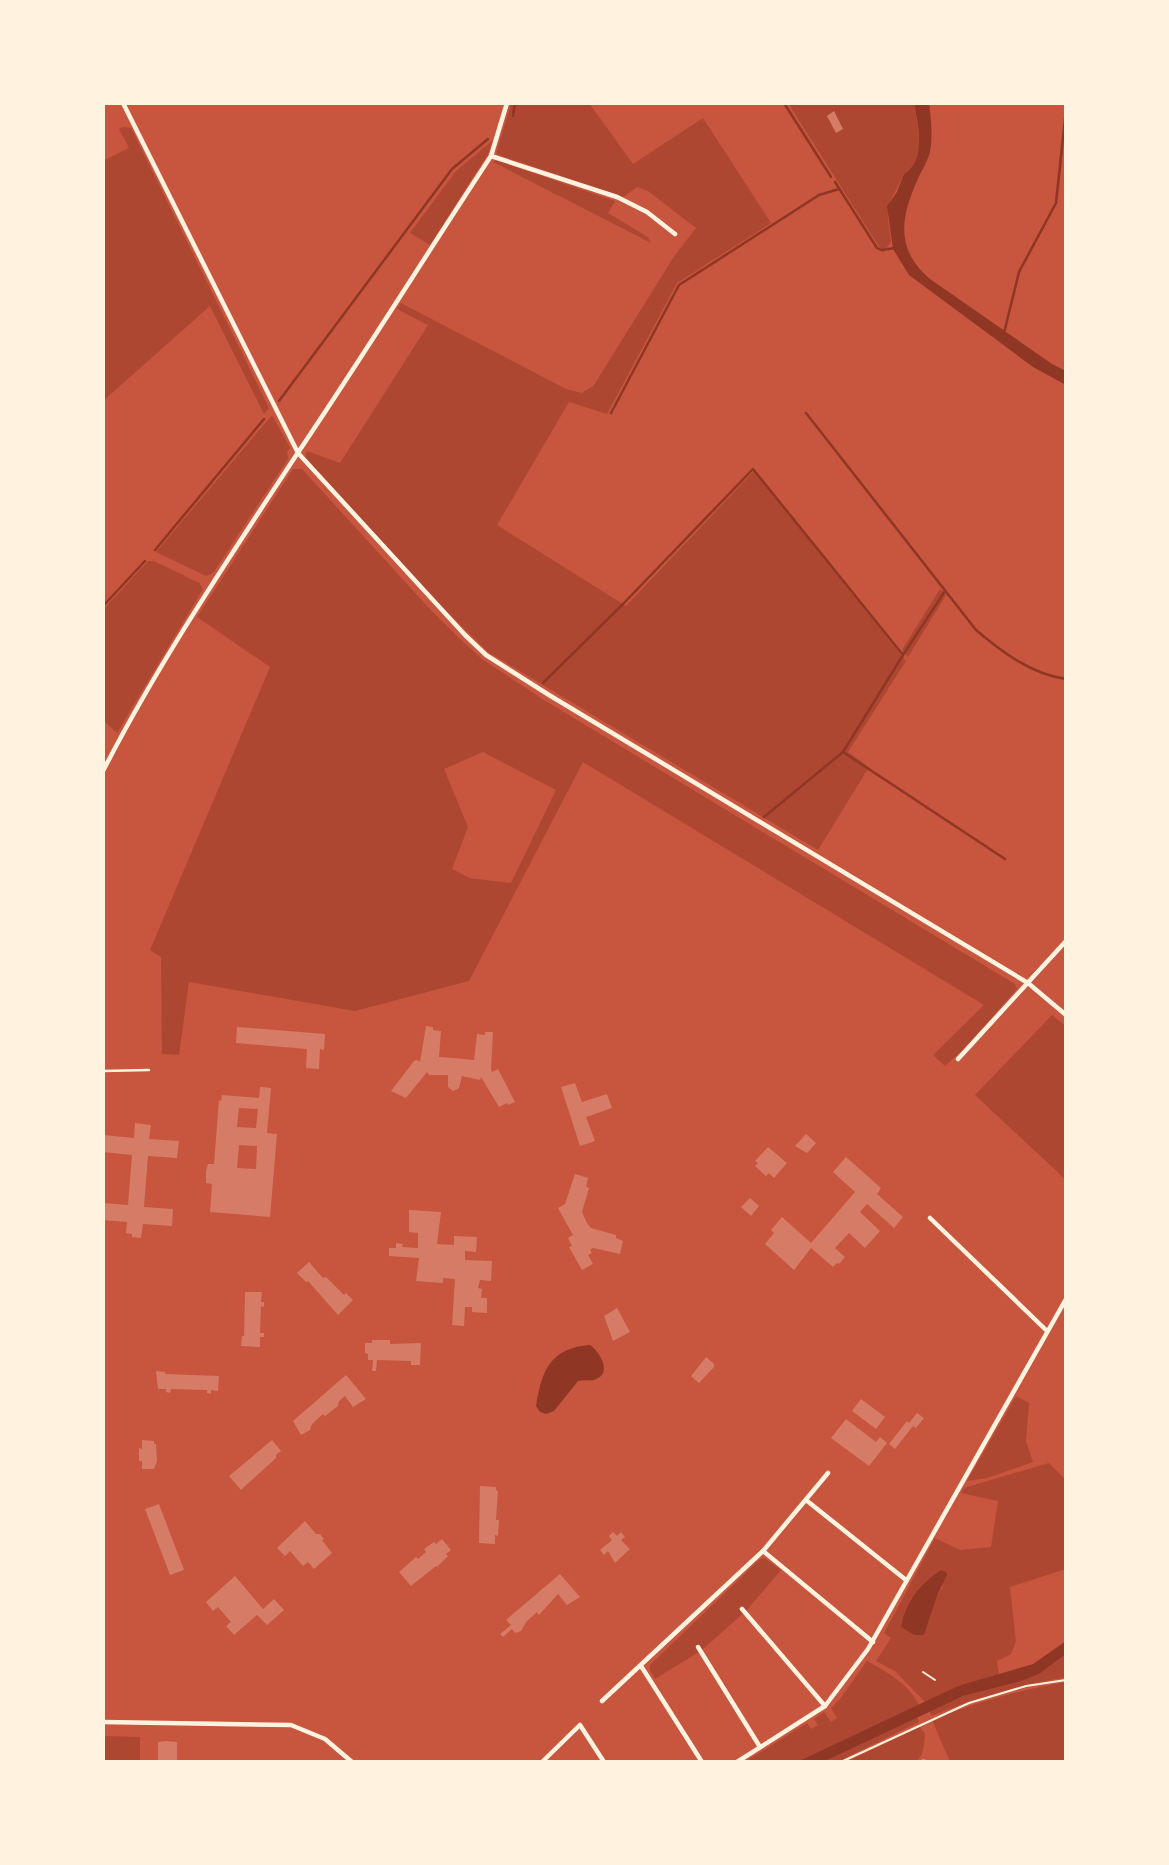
<svg xmlns="http://www.w3.org/2000/svg" width="1169" height="1865" font-family="Manrope,sans-serif">
	<style>
		.green { fill: #ae4732; fill-rule: evenodd }
		.water { fill: #8f3625 }
		.lines { fill: none; stroke-linecap: round; stroke-linejoin: round }
		.stream { stroke: #8f3625; stroke-width: 2.5 }
		.building { fill: #d67c66; fill-rule: evenodd }
		.path { stroke: #fff3e0; stroke-width: 2 }
		.service { stroke: #fff3e0; stroke-width: 2.5 }
		.minor { stroke: #fff3e0; stroke-width: 4.5 }
	</style>
	<rect width="100%" height="100%" fill="#c8553d"/>
	<!-- green -->
	<g class="green">
		<path d="M511,103H589L633,164L703,118L771,223L677,283L607,414L569,402L497,525L626,606L754,471L906,661L848,752L869,767L818,850L488,652L435,600L305,457L307,451L340,463L428,325L397,309L401,303L566,389L582,393L594,385L673,258L696,228L648,191L637,187L623,197L496,154Z"/>
		<path d="M788,103H914C916,119 925,154 914,168C912,169 905,173 904,174C900,184 895,191 890,201C885,212 890,230 891,242L883,253Z"/>
		<path d="M123,127L131,128L269,408L264,414L210,306L103,401V161L129,148L119,129Z"/>
		<path d="M492,141L488,154L430,245L410,233L456,171Z"/>
		<path d="M496,160L615,201L608,213L648,237L651,243L493,162Z"/>
		<path d="M272,415L290,448L287,452L288,459L213,573L206,576L156,552Z"/>
		<path d="M293,469H302L428,607L459,638L482,659L544,700L1015,984L1017,989L964,1049L945,1066L933,1055L984,1005L583,762L469,981L355,1011L189,982L179,1055L162,1054L161,957L150,950L270,667L197,617ZM483,752L556,790L511,883L470,878L452,869L468,827L444,769Z"/>
		<path d="M148,561H154L199,583L203,589L117,733L103,720V610Z"/>
		<path d="M940,589L946,595L908,657L902,650Z"/>
		<path d="M1052,1015L1066,1026V1180L975,1095Z"/>
		<path d="M1016,1396L1029,1403L1026,1441L1033,1462L987,1478L967,1481Z"/>
		<path d="M1049,1463L1066,1480V1569L1010,1587L1016,1641L1011,1654L997,1661L999,1676L958,1686L925,1702L895,1671L876,1661L891,1638L884,1633L935,1538L960,1550L991,1547L998,1501L961,1493L964,1488ZM941,1570L943,1586L937,1596L924,1635H914L901,1627C904,1603 920,1582 941,1570Z"/>
		<path d="M764,1558L781,1570L747,1610L702,1650L655,1679L650,1670V1665L759,1560Z"/>
		<path d="M1066,1654V1677C1019,1686 975,1698 932,1716L929,1711L963,1696L1039,1674Z"/>
		<path d="M867,1661C887,1672 908,1683 919,1705L797,1762H745L807,1723L811,1729L818,1725L814,1719L824,1712L831,1722L837,1718L831,1708L840,1699Z"/>
		<path d="M1066,1682V1762H950L932,1720C976,1702 1019,1690 1066,1682Z"/>
		<path d="M917,1717L919,1722L837,1762H823Z"/>
		<path d="M920,1727L925,1734C924,1745 924,1755 916,1762H846Z"/>
		<path d="M103,1736L140,1737V1762H103Z"/>
	</g>
	<!-- water -->
	<g class="water">
		<path d="M914,103H929C931,120 933,135 930,152C927,163 921,171 917,181C900,219 896,250 930,279L1052,364L1066,371V385L1033,367L909,275L893,249L887,206L897,192L904,174C927,160 918,126 914,103Z"/>
		<path d="M590,1345C599,1351 613,1373 596,1379C591,1382 584,1379 578,1381L554,1411L546,1414L540,1412L536,1406C542,1370 550,1348 590,1345Z"/>
		<path d="M941,1570L946,1572L947,1575L937,1596L924,1635H914L901,1627C905,1602 920,1583 941,1570Z"/>
		<path d="M1066,1641V1654L1039,1674L1021,1681L963,1696L823,1762H797L958,1686L1033,1664Z"/>
	</g>
	<g class="lines">
		<!-- stream -->
		<g class="stream">
			<path d="M784,103L831,177"/>
			<path d="M513,116L515,103"/>
			<path d="M835,182L877,248L881,250L896,248"/>
			<path d="M1004,333L1019,272L1056,203L1066,110"/>
			<path d="M279,401L452,169L488,139"/>
			<path d="M611,413L679,285L819,195L839,189"/>
			<path d="M806,413L976,630C1002,652 1031,674 1066,679"/>
			<path d="M155,550L264,419"/>
			<path d="M103,606L145,561"/>
			<path d="M903,655L945,591"/>
			<path d="M543,683L624,603L753,469L903,655L843,752L764,817"/>
			<path d="M843,752L1005,859"/>
		</g>
	</g>
	<!-- building -->
	<g class="building">
		<path d="M834,111L843,129L836,133L827,116Z"/>
		<path d="M426,1026L433,1027V1030L441,1031L439,1057L454,1058L474,1060L477,1034L485,1035V1032H493L491,1069L492,1072L498,1069L515,1102L508,1105L507,1103L499,1107L481,1077L480,1080L462,1076L459,1088L453,1091L448,1087V1075H429L427,1072L406,1098L391,1091L414,1061L417,1060L420,1062Z"/>
		<path d="M237,1027L325,1034L324,1050L320,1049L319,1069L306,1068L307,1049L236,1043Z"/>
		<path d="M575,1083L582,1102L607,1094L612,1108L586,1117L595,1141L580,1146L561,1087Z"/>
		<path d="M260,1087L271,1088L267,1133L277,1134L270,1217L210,1212L212,1184L206,1183V1171L208,1164H214L219,1100L221,1101L222,1095L259,1098ZM239,1108L258,1109L256,1128L237,1127ZM239,1145L257,1146L256,1169L237,1168Z"/>
		<path d="M135,1123L151,1125L149,1139L179,1141L177,1158L148,1156L144,1207L173,1209L172,1226L143,1224L141,1238L132,1237V1234L126,1233L127,1222L103,1220V1203L128,1205L132,1155L103,1152V1135L134,1138Z"/>
		<path d="M806,1134L816,1143L807,1153L795,1146Z"/>
		<path d="M768,1147L787,1163L774,1178L769,1173L766,1176L755,1166L758,1163L755,1161Z"/>
		<path d="M846,1157L881,1188L877,1194L903,1217L894,1228L867,1204L860,1212L880,1231L865,1248L849,1233L835,1248L845,1257L839,1264L837,1263L833,1267L811,1248L794,1270L765,1244L774,1233L771,1230L782,1217L811,1243L855,1192L833,1172Z"/>
		<path d="M575,1174L588,1178L586,1187L589,1188L582,1212L587,1223L591,1228L616,1235V1238L623,1241L620,1254L593,1248L590,1250L592,1253L588,1255L593,1264L582,1270L569,1247L572,1246L568,1238L573,1235L558,1208L565,1204Z"/>
		<path d="M750,1198L759,1206L751,1216L741,1207Z"/>
		<path d="M409,1210L441,1212L437,1244L454,1245V1236L477,1237L476,1252L465,1251V1260L492,1261L491,1281L480,1280L478,1288L482,1289L481,1298H487V1313L472,1312V1307H465L464,1326L452,1325L455,1279L443,1278V1283L416,1281L419,1258L389,1256V1248H396V1243L403,1244L402,1247L418,1248V1233L409,1232Z"/>
		<path d="M309,1262L323,1278L326,1277L344,1295L346,1293L353,1300L338,1315L308,1281L306,1282L297,1273Z"/>
		<path d="M245,1292H262L261,1302H264V1307L261,1306L260,1333H264V1337H260V1347L241,1346L242,1336H244Z"/>
		<path d="M617,1308L630,1332L613,1341L604,1316Z"/>
		<path d="M372,1340H390V1344L421,1343L420,1365H411V1361L377,1360L376,1371H372L373,1360H368V1354L365,1353V1343H372Z"/>
		<path d="M706,1357L714,1364V1367L699,1383L691,1376Z"/>
		<path d="M156,1371L165,1372V1374L219,1376L218,1391L211,1390V1394L207,1393V1390L171,1389L170,1393L166,1392V1389H158Z"/>
		<path d="M346,1375L366,1399L353,1407L345,1396L339,1401L338,1406L325,1416L323,1414L312,1424L310,1430L301,1435L293,1421Z"/>
		<path d="M861,1399L885,1417L876,1429L852,1411Z"/>
		<path d="M917,1413L924,1418L916,1428L913,1426L895,1449L889,1444L907,1421L909,1423Z"/>
		<path d="M846,1419L876,1442L880,1437L887,1443L869,1466L831,1438Z"/>
		<path d="M142,1440L154,1441V1444H156L157,1461L154,1469H142V1461H139V1448L142,1449Z"/>
		<path d="M272,1440L281,1451L276,1455V1458L241,1490L229,1476Z"/>
		<path d="M480,1486L496,1487V1490L498,1491L496,1520H499L498,1536L495,1535V1544L479,1543Z"/>
		<path d="M159,1504L184,1570L170,1575L145,1509Z"/>
		<path d="M305,1521L316,1534H320L324,1539L322,1540L332,1553L314,1569L308,1562L303,1566L290,1551L285,1556L277,1548Z"/>
		<path d="M613,1532L617,1536L621,1532L625,1537L621,1540L630,1549L615,1563L608,1551L604,1555L600,1550L612,1540L609,1536Z"/>
		<path d="M442,1539L451,1550L446,1554L448,1556L437,1567L436,1566L411,1586L399,1572L416,1557L418,1559L426,1552L424,1549L434,1542L436,1544Z"/>
		<path d="M560,1574L580,1597L567,1605L558,1594L539,1615L537,1612L526,1622L521,1631L515,1633L512,1629L503,1637L500,1634L511,1625L506,1620Z"/>
		<path d="M235,1576L263,1609L274,1599L284,1610L267,1625L257,1615L234,1635L226,1626L231,1622L218,1607L213,1611L206,1602Z"/>
		<path d="M166,1741L177,1742V1762H158V1742Z"/>
	</g>
	<g class="lines">
		<!-- path -->
		<g class="path">
			<path d="M923,1672L935,1680"/>
			<path d="M841,1762L969,1703L1026,1686L1066,1680"/>
		</g>
		<!-- service -->
		<path class="service" d="M103,1071L149,1070"/>
		<!-- minor -->
		<g class="minor">
			<path d="M123,103L298,453L465,635L486,655L549,695L1028,983L1066,1015"/>
			<path d="M491,156L617,197L647,212L675,234"/>
			<path d="M103,771C160,660 229,558 297,454C363,356 426,255 491,156L507,103"/>
			<path d="M958,1059L1066,941"/>
			<path d="M930,1218L1047,1331"/>
			<path d="M806,1500L906,1580"/>
			<path d="M763,1551L873,1642"/>
			<path d="M742,1609L825,1706"/>
			<path d="M698,1647L760,1747"/>
			<path d="M641,1666L702,1762"/>
			<path d="M602,1701L763,1551L828,1473"/>
			<path d="M103,1722L291,1725L325,1739L352,1762"/>
			<path d="M542,1762L580,1725L604,1762"/>
			<path d="M737,1762L825,1706L868,1649L1066,1299"/>
			<path d="M922,1762H925"/>
		</g>
	</g>
	<!-- border -->
	<rect width="1169" height="1865" fill="none" stroke="#fff3e0" stroke-width="210"/>
</svg>
